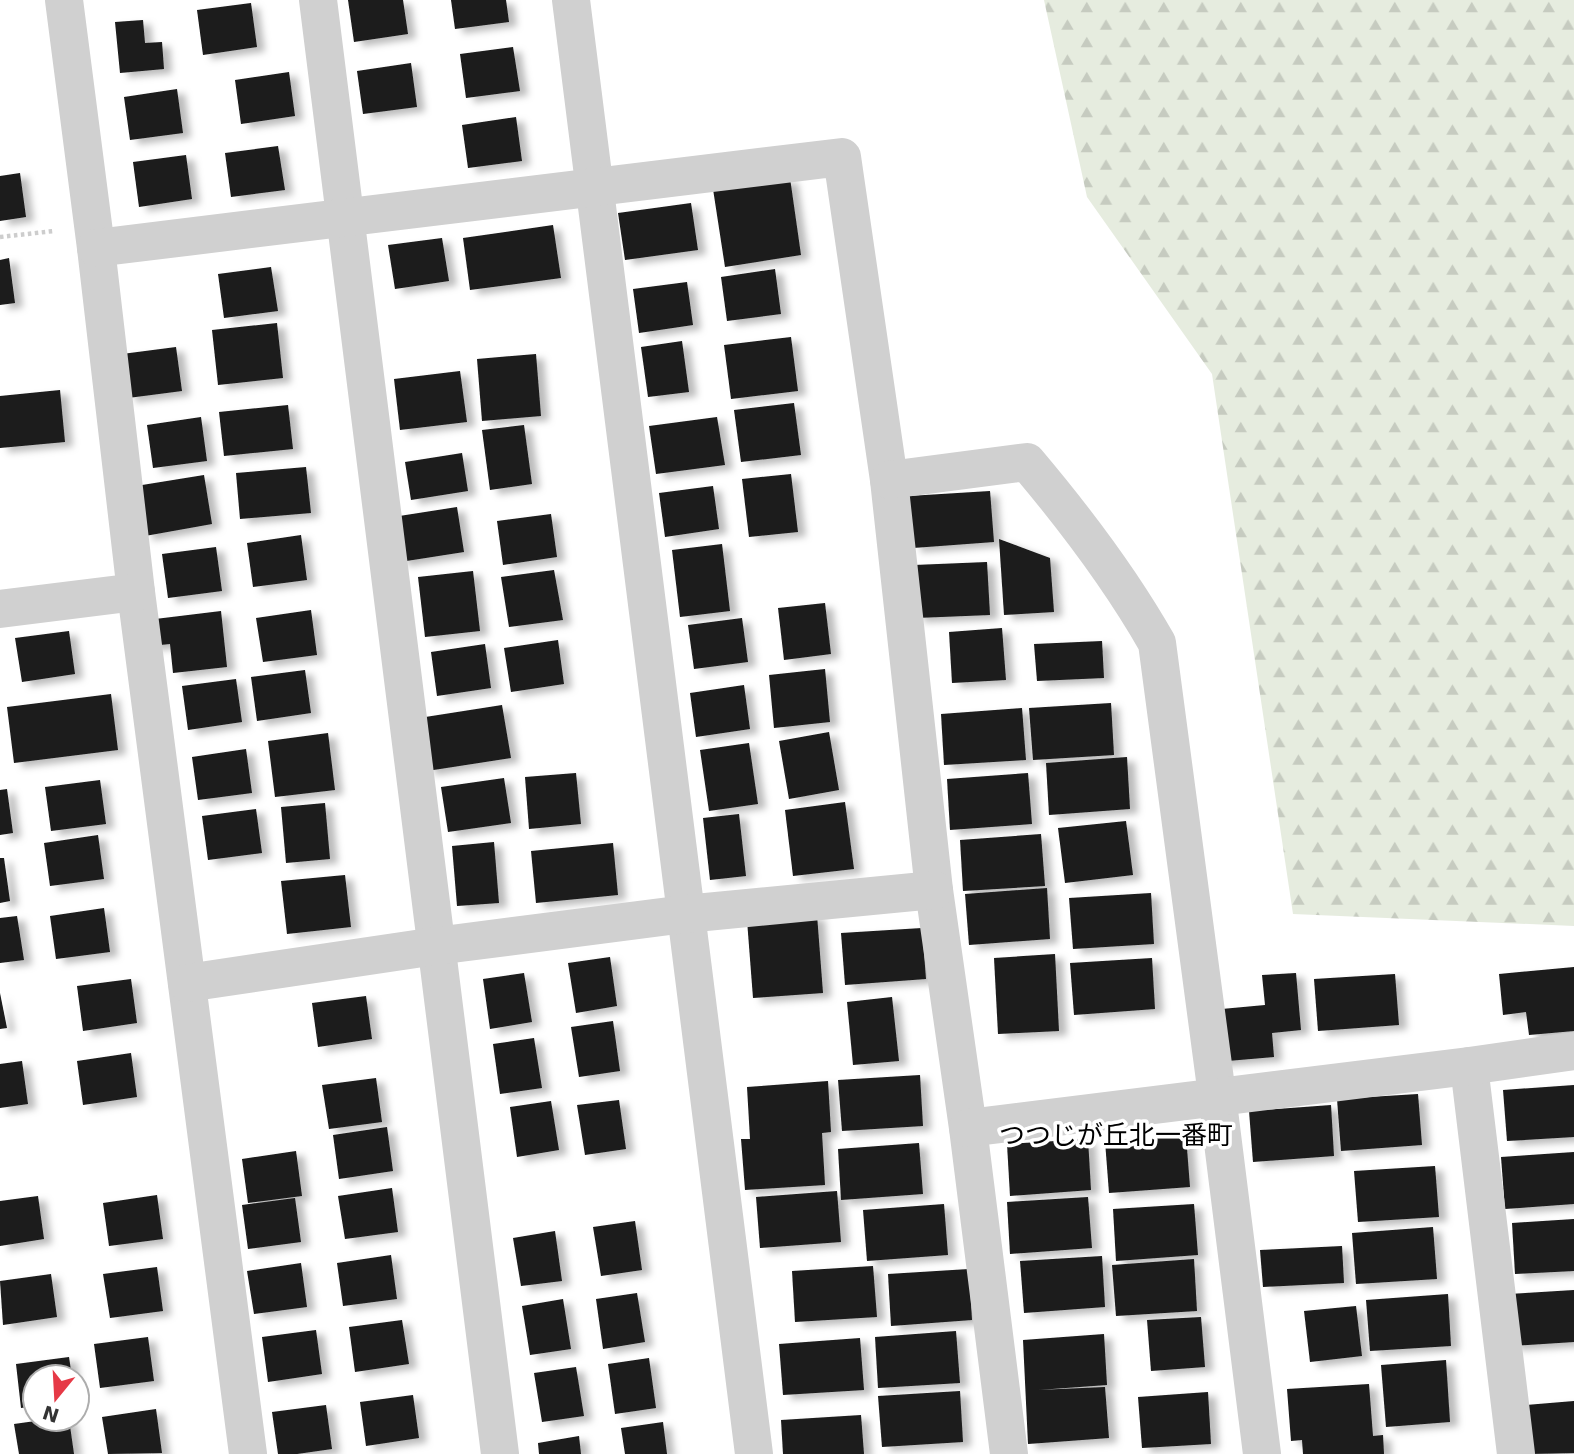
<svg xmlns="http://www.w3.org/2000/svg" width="1574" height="1454" font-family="'DejaVu Sans','Noto Sans JP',sans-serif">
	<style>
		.forest { fill: url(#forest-firs) }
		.building { fill: #1a1a1a; filter: url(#shadow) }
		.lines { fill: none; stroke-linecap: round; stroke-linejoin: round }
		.path { stroke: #cdcdcd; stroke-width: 4.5; stroke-dasharray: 3.5 3.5; stroke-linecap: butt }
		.street { stroke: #d0d0d0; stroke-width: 38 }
		.labels { text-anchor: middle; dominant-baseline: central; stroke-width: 7; stroke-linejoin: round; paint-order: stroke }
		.quarter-label { font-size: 26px; fill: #000; stroke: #fff }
	</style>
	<defs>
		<pattern id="forest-firs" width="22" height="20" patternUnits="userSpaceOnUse" patternTransform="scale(1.75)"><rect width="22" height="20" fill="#e6ecdf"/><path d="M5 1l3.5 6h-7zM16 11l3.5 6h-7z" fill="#c6cbc0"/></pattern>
		<filter id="shadow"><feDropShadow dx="8" dy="4.5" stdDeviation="3.5" flood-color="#0004"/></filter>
	</defs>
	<rect width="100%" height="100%" fill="#fff"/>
	<!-- forest -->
	<path class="forest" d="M1044,0H1574V926L1293,914L1212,374L1087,197Z"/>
	<!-- building -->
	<g class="building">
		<path d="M348,0H403L408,34L354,42Z"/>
		<path d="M451,0H506L509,22L455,29Z"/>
		<path d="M251,3L257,47L203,55L197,10Z"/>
		<path d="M143,20L145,43L162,42L164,69L120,73L115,22Z"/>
		<path d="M513,47L520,91L466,98L460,54Z"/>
		<path d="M411,63L417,107L363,114L357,71Z"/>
		<path d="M289,72L295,116L241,124L235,80Z"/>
		<path d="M177,89L183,133L130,140L124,97Z"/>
		<path d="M516,117L522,161L468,168L462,125Z"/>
		<path d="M278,146L285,190L231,197L225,153Z"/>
		<path d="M186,155L192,199L139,207L133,162Z"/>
		<path d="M20,173L26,217L0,221V176Z"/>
		<path d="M790,178L801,255L725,267L713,189Z"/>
		<path d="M691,203L698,250L625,260L618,213Z"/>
		<path d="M553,225L561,278L470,290L463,238Z"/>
		<path d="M442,238L449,281L395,289L388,245Z"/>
		<path d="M9,258L15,303L0,305V260Z"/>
		<path d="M271,267L278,311L224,318L218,274Z"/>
		<path d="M775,269L781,314L727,321L721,277Z"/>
		<path d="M687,282L693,325L639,333L633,289Z"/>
		<path d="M277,323L283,378L218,385L212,330Z"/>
		<path d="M791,337L798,391L731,399L724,345Z"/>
		<path d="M682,341L689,392L648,397L641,347Z"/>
		<path d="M176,347L182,391L128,398L122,354Z"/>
		<path d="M536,354L541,416L482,421L477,359Z"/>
		<path d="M460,371L467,422L400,430L394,379Z"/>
		<path d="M60,390L65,442L0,448V396Z"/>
		<path d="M794,403L801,455L741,462L734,410Z"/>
		<path d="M288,405L293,449L224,456L219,412Z"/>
		<path d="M201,417L207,461L153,468L147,425Z"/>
		<path d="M717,417L725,465L656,474L649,426Z"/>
		<path d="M524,425L532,484L490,490L482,430Z"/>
		<path d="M462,453L468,491L411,500L405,462Z"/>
		<path d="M306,467L311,513L240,519L236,473Z"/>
		<path d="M791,474L798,532L749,537L742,479Z"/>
		<path d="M204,475L212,524L145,536L136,486Z"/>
		<path d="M713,486L719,529L665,537L659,493Z"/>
		<path d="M990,491L994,542L913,548L909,496Z"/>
		<path d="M457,507L464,552L400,562L393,517Z"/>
		<path d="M551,514L557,557L503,565L497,521Z"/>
		<path d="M301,535L307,580L253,587L247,543Z"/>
		<path d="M999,539L1050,558L1054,612L1004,615Z"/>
		<path d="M722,544L730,611L680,617L672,550Z"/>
		<path d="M216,547L222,591L168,598L162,554Z"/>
		<path d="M987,562L990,615L916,618L914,565Z"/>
		<path d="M554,570L563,620L509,627L501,577Z"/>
		<path d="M473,571L480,631L425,637L418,577Z"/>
		<path d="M825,603L831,654L784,660L778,608Z"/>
		<path d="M311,610L317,655L263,662L256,618Z"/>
		<path d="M221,611L227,667L173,673L170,644L150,646L147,620Z"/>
		<path d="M742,618L748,662L694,669L688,625Z"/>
		<path d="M1002,628L1006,680L952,683L949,632Z"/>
		<path d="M69,631L75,674L22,682L15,638Z"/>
		<path d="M558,640L564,684L511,692L504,648Z"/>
		<path d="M1102,641L1104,678L1037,681L1034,644Z"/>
		<path d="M485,644L491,688L437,696L431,652Z"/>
		<path d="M825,669L830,722L774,728L769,675Z"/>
		<path d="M305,670L311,713L257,721L251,677Z"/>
		<path d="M236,679L242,722L188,730L182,686Z"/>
		<path d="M744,685L750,729L696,737L690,693Z"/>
		<path d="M111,694L118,750L14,763L7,707Z"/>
		<path d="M1111,703L1114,755L1033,760L1029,708Z"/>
		<path d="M502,705L511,758L427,771L419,718Z"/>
		<path d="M1022,708L1026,760L944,765L941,714Z"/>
		<path d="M829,732L839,790L789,799L779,741Z"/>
		<path d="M328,733L335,790L275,797L268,741Z"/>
		<path d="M749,743L758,804L709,811L700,750Z"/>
		<path d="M246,749L252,793L198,800L192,757Z"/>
		<path d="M1127,757L1130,809L1049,815L1046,763Z"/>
		<path d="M576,773L581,824L529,829L525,777Z"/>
		<path d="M1028,773L1032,824L950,830L947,779Z"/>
		<path d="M504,778L511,823L448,832L441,787Z"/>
		<path d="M100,780L106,824L51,831L45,787Z"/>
		<path d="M7,789L13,833L0,835V790Z"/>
		<path d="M845,802L854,869L793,876L785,810Z"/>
		<path d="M325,803L330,859L286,863L281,807Z"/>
		<path d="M256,809L262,853L208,860L202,816Z"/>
		<path d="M739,814L746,876L710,880L703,818Z"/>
		<path d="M1126,821L1133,875L1065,883L1058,828Z"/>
		<path d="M1041,834L1045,886L963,891L960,840Z"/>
		<path d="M98,835L104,879L50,886L44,843Z"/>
		<path d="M494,842L499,903L457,906L452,846Z"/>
		<path d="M613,843L618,895L536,903L531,851Z"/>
		<path d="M0,858H4L10,901L0,903Z"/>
		<path d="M345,875L351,927L287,934L281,881Z"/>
		<path d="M1047,888L1050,939L969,945L965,894Z"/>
		<path d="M1151,893L1154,944L1073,949L1069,898Z"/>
		<path d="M104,908L110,952L56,959L50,916Z"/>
		<path d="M817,915L823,993L753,998L747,920Z"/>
		<path d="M17,916L24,960L0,963V918Z"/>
		<path d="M922,928L926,979L845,985L841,933Z"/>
		<path d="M1055,954L1059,1031L998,1034L994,958Z"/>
		<path d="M610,957L617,1006L576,1013L568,963Z"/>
		<path d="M1152,958L1155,1009L1074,1015L1070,963Z"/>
		<path d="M1574,967V1031L1529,1035L1526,1012L1503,1015L1499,974Z"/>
		<path d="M524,973L532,1022L490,1029L483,979Z"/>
		<path d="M1296,973L1301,1030L1272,1033L1274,1057L1216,1062L1211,1010L1265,1005L1262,975Z"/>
		<path d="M1395,974L1399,1025L1318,1031L1314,979Z"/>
		<path d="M131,979L137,1023L83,1031L77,986Z"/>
		<path d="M0,993L7,1028L0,1029Z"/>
		<path d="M366,996L372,1039L318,1047L312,1003Z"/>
		<path d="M892,997L899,1061L853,1065L847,1002Z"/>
		<path d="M613,1021L620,1071L579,1077L571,1027Z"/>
		<path d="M534,1038L542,1088L500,1094L493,1044Z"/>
		<path d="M131,1053L137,1097L83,1105L77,1061Z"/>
		<path d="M22,1061L28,1104L0,1108V1064Z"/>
		<path d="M920,1075L923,1126L842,1131L838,1080Z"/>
		<path d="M376,1078L382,1122L329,1129L322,1085Z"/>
		<path d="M828,1081L831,1132L822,1133L825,1185L745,1190L741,1139H750L747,1087Z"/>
		<path d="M1574,1085V1137L1507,1141L1503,1090Z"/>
		<path d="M1418,1094L1422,1145L1341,1151L1337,1099Z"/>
		<path d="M619,1100L626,1149L585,1155L577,1105Z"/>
		<path d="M551,1101L559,1150L517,1157L510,1107Z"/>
		<path d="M1331,1105L1334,1156L1253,1162L1249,1111Z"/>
		<path d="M387,1127L393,1171L339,1179L333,1135Z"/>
		<path d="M1186,1136L1190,1187L1109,1193L1105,1141Z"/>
		<path d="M1088,1139L1091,1190L1010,1196L1007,1144Z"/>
		<path d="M919,1143L923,1194L841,1200L838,1149Z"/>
		<path d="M296,1151L302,1196L248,1203L242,1159Z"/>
		<path d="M1574,1152V1204L1505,1209L1501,1157Z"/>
		<path d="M1435,1166L1439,1217L1358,1222L1354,1171Z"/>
		<path d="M392,1188L398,1232L345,1239L338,1196Z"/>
		<path d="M837,1191L841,1242L760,1248L756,1197Z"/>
		<path d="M157,1195L163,1239L109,1246L103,1203Z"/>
		<path d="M38,1196L44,1239L0,1246V1201Z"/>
		<path d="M1088,1197L1092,1248L1010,1254L1007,1202Z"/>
		<path d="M295,1198L301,1242L248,1249L242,1205Z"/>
		<path d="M944,1204L948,1255L867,1261L863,1210Z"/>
		<path d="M1194,1204L1198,1255L1116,1261L1113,1209Z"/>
		<path d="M1574,1219V1271L1515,1274L1512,1223Z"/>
		<path d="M635,1221L642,1270L601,1276L593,1227Z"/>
		<path d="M1433,1227L1437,1279L1356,1284L1352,1233Z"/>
		<path d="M555,1231L562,1281L521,1286L513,1238Z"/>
		<path d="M1342,1246L1344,1283L1263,1287L1260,1250Z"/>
		<path d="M391,1255L397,1299L343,1306L337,1263Z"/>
		<path d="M1102,1256L1105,1307L1024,1313L1020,1261Z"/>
		<path d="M1194,1259L1197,1311L1116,1316L1112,1265Z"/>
		<path d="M301,1263L307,1307L254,1314L247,1271Z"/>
		<path d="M873,1266L877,1317L795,1322L792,1271Z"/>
		<path d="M157,1267L163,1311L110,1318L103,1274Z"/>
		<path d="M969,1269L972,1320L891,1326L888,1274Z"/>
		<path d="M51,1274L57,1317L3,1325L0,1281Z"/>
		<path d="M1574,1290V1342L1512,1346L1509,1294Z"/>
		<path d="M637,1293L645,1342L603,1349L596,1299Z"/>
		<path d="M1448,1294L1451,1346L1370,1351L1366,1300Z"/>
		<path d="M563,1299L571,1349L530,1355L522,1306Z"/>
		<path d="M1356,1306L1362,1356L1310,1362L1304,1311Z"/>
		<path d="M1201,1317L1205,1367L1151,1371L1147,1320Z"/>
		<path d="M402,1320L409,1364L355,1372L349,1327Z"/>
		<path d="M316,1330L322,1374L268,1382L262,1337Z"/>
		<path d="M956,1331L960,1383L878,1388L875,1337Z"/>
		<path d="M1104,1334L1107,1385L1038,1390L1105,1387L1109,1438L1028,1444L1023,1340Z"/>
		<path d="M148,1337L154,1381L100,1388L94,1344Z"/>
		<path d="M860,1338L864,1390L783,1395L779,1344Z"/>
		<path d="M69,1357L72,1377H35V1406L21,1408L16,1364Z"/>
		<path d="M649,1358L656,1408L615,1414L608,1364Z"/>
		<path d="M1446,1360L1450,1422L1386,1427L1381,1365Z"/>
		<path d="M576,1367L584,1416L542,1422L534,1373Z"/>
		<path d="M1369,1384L1373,1436L1383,1435L1384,1454H1303L1302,1440L1291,1441L1287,1389Z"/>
		<path d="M960,1391L963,1442L882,1447L878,1396Z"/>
		<path d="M1208,1392L1211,1444L1142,1448L1138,1397Z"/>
		<path d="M413,1395L419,1438L366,1446L360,1402Z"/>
		<path d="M1574,1401V1453L1530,1454L1526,1405Z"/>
		<path d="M326,1405L332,1449L297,1454H278L272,1412Z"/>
		<path d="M156,1409L162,1453L108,1454L102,1417Z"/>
		<path d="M861,1415L864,1454H783L781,1420Z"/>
		<path d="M50,1419H69L74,1454H19L14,1424Z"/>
		<path d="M663,1422L667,1454H625L621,1428Z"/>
		<path d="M579,1436L581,1454H539L538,1443Z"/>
	</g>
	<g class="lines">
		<!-- path -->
		<path class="path" d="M0,237L54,231"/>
		<!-- street -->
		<g class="street">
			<path d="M64,0L96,248L136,592L248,1454"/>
			<path d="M318,0L500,1454"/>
			<path d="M571,0L754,1454"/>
			<path d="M96,248L842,157L889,480L934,890L968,1128L1009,1454"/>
			<path d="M889,480L1027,462C1076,520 1120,578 1157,643L1217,1095L1262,1454"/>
			<path d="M0,609L136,592"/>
			<path d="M187,983L436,946L685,914L934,890"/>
			<path d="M1469,1066L1516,1454"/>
			<path d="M968,1128L1469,1066L1574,1051"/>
		</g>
	</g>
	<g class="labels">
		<!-- quarter labels -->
		<g class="quarter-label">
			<text x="1116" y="1135">つつじが丘北一番町</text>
		</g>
	</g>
	<!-- north arrow -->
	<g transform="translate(56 1398) rotate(198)"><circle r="33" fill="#ffffff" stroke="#adadad" stroke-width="2"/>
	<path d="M0-5L12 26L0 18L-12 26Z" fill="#e63946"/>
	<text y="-10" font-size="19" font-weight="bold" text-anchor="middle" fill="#333333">N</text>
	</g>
</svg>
